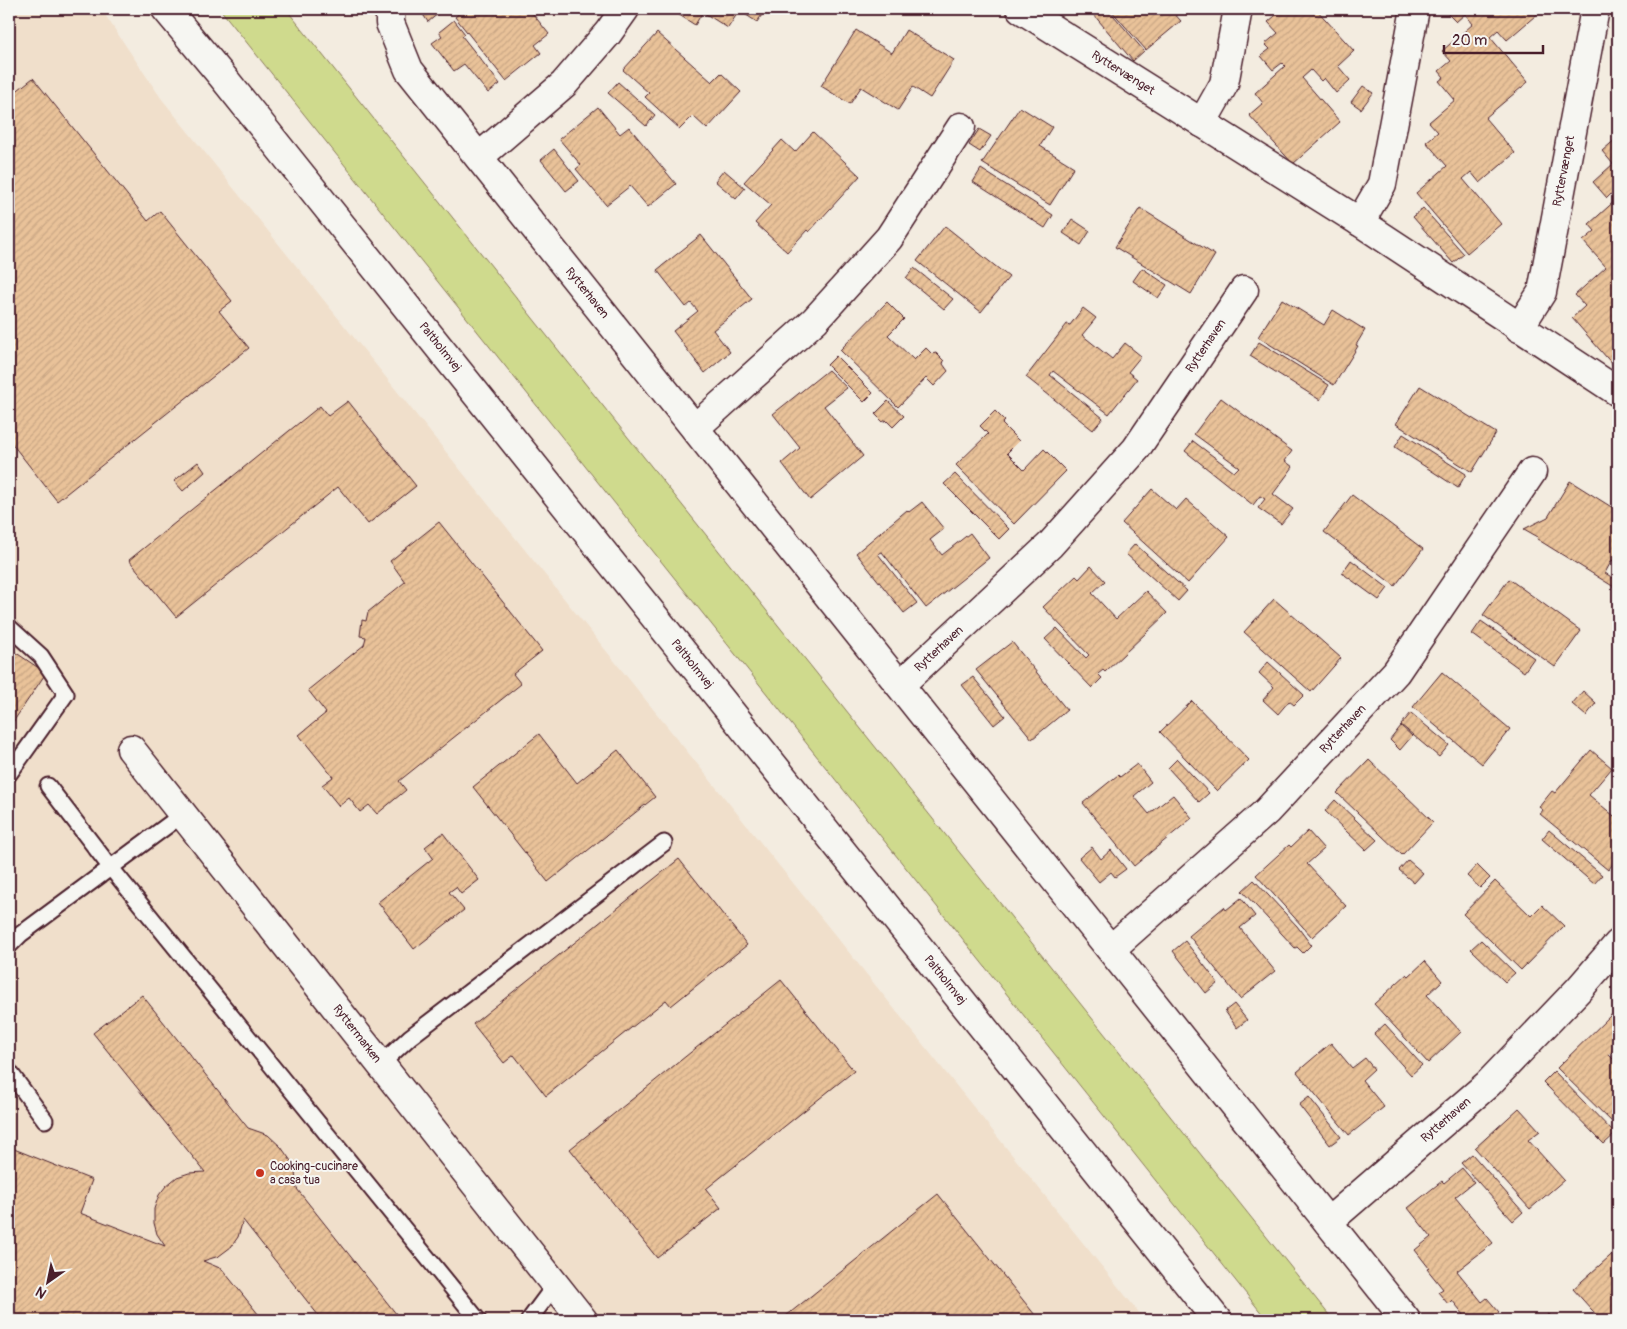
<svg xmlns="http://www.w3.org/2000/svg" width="1627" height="1329" font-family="Pangolin,sans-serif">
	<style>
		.built { fill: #f0dfcb }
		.green { fill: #cfda8d; stroke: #8c7c5c }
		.building { fill: url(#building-hatch); stroke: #4a1f2b }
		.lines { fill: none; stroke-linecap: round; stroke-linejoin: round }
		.service-casing { stroke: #4a1f2b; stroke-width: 19 }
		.minor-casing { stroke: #4a1f2b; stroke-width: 31 }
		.service { stroke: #f6f6f2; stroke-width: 15 }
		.minor { stroke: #f6f6f2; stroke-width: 28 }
		.poi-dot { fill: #c8321e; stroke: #f6f6f2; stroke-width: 2 }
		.labels { text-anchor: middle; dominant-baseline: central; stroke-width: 4; stroke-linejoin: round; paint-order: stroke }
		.street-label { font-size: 12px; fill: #4a1f2b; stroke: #f6f6f2 }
		.poi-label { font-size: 12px; fill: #4a1f2b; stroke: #f6f6f2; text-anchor: start }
	</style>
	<defs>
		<pattern id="building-hatch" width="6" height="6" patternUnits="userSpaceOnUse" patternTransform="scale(1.25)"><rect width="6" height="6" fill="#e9c299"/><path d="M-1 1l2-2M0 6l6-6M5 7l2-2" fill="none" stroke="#c9a684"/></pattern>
	</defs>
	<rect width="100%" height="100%" fill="#f3ece0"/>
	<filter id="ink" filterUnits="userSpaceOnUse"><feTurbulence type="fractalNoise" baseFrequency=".02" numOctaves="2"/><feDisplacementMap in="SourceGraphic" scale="10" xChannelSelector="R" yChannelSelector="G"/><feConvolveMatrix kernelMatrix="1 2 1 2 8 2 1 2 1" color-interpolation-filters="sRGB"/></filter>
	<g filter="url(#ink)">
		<!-- built -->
		<path class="built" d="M9,9H101L161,98L1145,1320H9Z"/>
		<!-- green -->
		<path class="green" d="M220,9H286L1333,1320H1267Z"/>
		<!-- building -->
		<g class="building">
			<path d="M422,9H444L428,22L422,13Z"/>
			<path d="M464,9H529L549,34L535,45L541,53L506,81L455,17Z"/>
			<path d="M675,9H695L702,13L695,25L673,11Z"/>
			<path d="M698,9H728L737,14L728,28Z"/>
			<path d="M737,9H766L757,22Z"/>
			<path d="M1099,9H1108L1144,51L1133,61L1093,14Z"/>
			<path d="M1110,9H1170L1181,21L1146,50Z"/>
			<path d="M1283,9H1316L1354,51L1338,66L1350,80L1336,93L1324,78L1321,81L1311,70L1302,78L1340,122L1293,164L1249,115L1263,103L1255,93L1285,66L1282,63L1273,70L1261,56L1270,49L1265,44L1278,33L1268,22Z"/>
			<path d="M1448,9L1542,10L1507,40L1498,30L1490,37L1528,82L1485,118L1515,153L1480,183L1471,172L1463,179L1501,224L1467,253L1416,193L1447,166L1426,142L1438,132L1429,122L1455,100L1439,81L1444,77L1439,71L1451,61L1442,51L1473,24L1465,14L1456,22L1445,11Z"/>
			<path d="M454,20L465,34L462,36L500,84L488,93L464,64L454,71L432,43L442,36L439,32Z"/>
			<path d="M856,30L892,53L906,30L954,60L930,98L913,87L898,110L861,87L850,104L821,86Z"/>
			<path d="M657,33L712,82L721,73L741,92L707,129L693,116L680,129L645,97L649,93L623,70Z"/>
			<path d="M33,78L148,221L160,211L232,301L219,311L249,348L57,501L9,440V97Z"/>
			<path d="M618,82L655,115L646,126L608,93Z"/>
			<path d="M1363,86L1373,93L1361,109L1351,102Z"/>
			<path d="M598,107L620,134L629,127L676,184L648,207L630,186L606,205L576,169L581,165L559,139Z"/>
			<path d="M1020,107L1052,127L1040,146L1074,167L1050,205L982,163Z"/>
			<path d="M979,129L991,136L980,152L969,145Z"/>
			<path d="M813,132L860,176L809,232L807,230L787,252L755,223L771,205L744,182L782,140L795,152Z"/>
			<path d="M1618,137V198L1613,192L1607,198L1593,182L1613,164L1602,151Z"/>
			<path d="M554,149L579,181L566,191L541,160Z"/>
			<path d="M981,169L1053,215L1045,228L973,182Z"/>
			<path d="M724,170L745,188L736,199L715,181Z"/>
			<path d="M1618,198V362L1614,366L1572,318L1585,306L1575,295L1606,267L1583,241L1595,231L1589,224Z"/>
			<path d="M1140,208L1215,255L1191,294L1115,247Z"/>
			<path d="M1423,208L1464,254L1453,263L1413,217Z"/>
			<path d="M1072,219L1090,231L1081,245L1063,233Z"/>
			<path d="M945,226L1009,277L981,312L917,261Z"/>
			<path d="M701,235L752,299L713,330L730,352L705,373L673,331L698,311L691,303L686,307L657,270Z"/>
			<path d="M914,268L953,299L944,309L906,278Z"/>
			<path d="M1142,268L1167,285L1158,298L1133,281Z"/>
			<path d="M1282,299L1324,325L1333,310L1365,330L1356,345L1358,346L1334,385L1258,337Z"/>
			<path d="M887,302L904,319L888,335L914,360L926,348L932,354L936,353L944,361L943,364L948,371L934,386L926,378L898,407L840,350Z"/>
			<path d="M1083,308L1096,318L1082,335L1112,359L1125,343L1141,356L1128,372L1137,379L1109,414L1053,371L1050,375L1103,418L1093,430L1026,377L1067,324L1070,325Z"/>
			<path d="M1259,342L1329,385L1320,400L1250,356Z"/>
			<path d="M836,356L873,393L864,402L827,365Z"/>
			<path d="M828,370L847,388L824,406L863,456L810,500L782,463L800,448L773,414Z"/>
			<path d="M1420,386L1496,433L1472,472L1396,424Z"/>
			<path d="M1221,398L1292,451L1285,461L1293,467L1273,494L1293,509L1281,524L1258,508L1265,499L1260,496L1253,505L1185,451L1193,441L1234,472L1239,467L1194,434Z"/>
			<path d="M348,401L416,486L368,524L338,487L176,617L129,560L320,406L328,416Z"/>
			<path d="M888,401L904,416L893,427L886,420L883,422L875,414Z"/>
			<path d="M995,411L1005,421L1002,424L1019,441L1007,453L1024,470L1044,449L1066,471L1014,524L956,465L988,434L980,426Z"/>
			<path d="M1403,434L1466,474L1458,488L1395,447Z"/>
			<path d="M198,462L205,472L183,491L174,481Z"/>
			<path d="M955,474L1009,529L999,539L944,484Z"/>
			<path d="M1570,481L1613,508L1618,500V556L1615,562L1612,560L1605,573L1618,581L1614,587L1537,539L1538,537L1524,529L1548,517Z"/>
			<path d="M1152,489L1176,510L1186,499L1229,537L1188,583L1122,523Z"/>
			<path d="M1352,495L1423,549L1395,586L1324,532Z"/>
			<path d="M922,502L944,529L930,540L942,555L970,533L989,558L926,608L882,552L878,554L917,603L904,613L856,553L907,510L909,512Z"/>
			<path d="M439,522L542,651L513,674L521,684L399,781L406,790L377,814L369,805L360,812L349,798L339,806L322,785L333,777L299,735L326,713L308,690L364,645L366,637L360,636L362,620L366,621L368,612L405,582L390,561Z"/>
			<path d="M1135,544L1187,591L1178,601L1126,554Z"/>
			<path d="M1351,560L1388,588L1379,600L1342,573Z"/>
			<path d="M1091,566L1105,581L1092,593L1116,619L1146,591L1167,613L1105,672L1103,670L1098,674L1102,678L1092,688L1045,639L1057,628L1086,658L1089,655L1043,607L1076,576L1079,579Z"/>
			<path d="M1509,579L1581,631L1555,667L1483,615Z"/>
			<path d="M1274,599L1341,658L1311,692L1244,632Z"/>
			<path d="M1481,621L1534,658L1524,672L1472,634Z"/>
			<path d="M1012,642L1067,710L1032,739L976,670Z"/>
			<path d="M9,648L46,673L9,728Z"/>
			<path d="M1268,662L1304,695L1294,705L1289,701L1278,714L1263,700L1274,687L1259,673Z"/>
			<path d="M1442,672L1510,729L1482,764L1413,707Z"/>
			<path d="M973,677L1005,716L994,725L962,685Z"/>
			<path d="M1583,691L1596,703L1586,716L1572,704Z"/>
			<path d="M1192,701L1249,760L1217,791L1160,732Z"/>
			<path d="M1411,713L1449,745L1439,757L1401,725Z"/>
			<path d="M1401,726L1412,736L1400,750L1390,740Z"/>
			<path d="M539,734L577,783L618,750L655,797L548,882L473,787Z"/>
			<path d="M1591,750L1612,768L1589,795L1614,816L1618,812V858L1608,870L1540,814L1543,810L1539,807L1552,791L1555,793Z"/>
			<path d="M1177,759L1209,793L1199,802L1168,768Z"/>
			<path d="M1369,760L1433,822L1402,855L1337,793Z"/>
			<path d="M1137,764L1151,782L1134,796L1149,814L1173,795L1192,818L1134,866L1083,803L1118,775L1120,777Z"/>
			<path d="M1335,800L1377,840L1366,850L1325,811Z"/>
			<path d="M1549,830L1602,875L1594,884L1542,839Z"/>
			<path d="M1308,831L1324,849L1307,864L1346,906L1312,937L1256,875L1289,845L1291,847Z"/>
			<path d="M443,833L479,880L461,894L456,887L449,892L464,910L414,949L378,902L433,858L425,847Z"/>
			<path d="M1092,847L1101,859L1111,850L1126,869L1115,877L1111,872L1099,882L1079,858Z"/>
			<path d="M679,859L747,945L671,1006L666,1000L546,1096L514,1055L504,1063L473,1024Z"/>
			<path d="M1408,860L1423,873L1414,883L1399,870Z"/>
			<path d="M1477,865L1490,878L1480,888L1467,876Z"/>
			<path d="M1254,880L1297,926L1311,945L1303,953L1297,947L1295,948L1242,891Z"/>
			<path d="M1495,881L1531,916L1542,905L1564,926L1521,970L1463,914Z"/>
			<path d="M1241,898L1255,916L1240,928L1275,971L1240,999L1189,936L1224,907L1226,910Z"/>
			<path d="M1481,940L1515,973L1505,982L1471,949Z"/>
			<path d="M1185,941L1218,983L1206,993L1173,951Z"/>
			<path d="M1425,961L1442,981L1427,995L1461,1032L1428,1063L1374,1004L1407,974L1409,976Z"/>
			<path d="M781,980L854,1071L706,1189L721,1208L657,1258L570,1149Z"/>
			<path d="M142,995L248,1128L268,1135L281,1147L291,1161L295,1172L297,1189L401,1320H322L243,1220L238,1237L231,1247L219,1256L203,1261L222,1269L263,1320H9V1147L92,1180L80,1213L165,1246L157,1234L154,1223V1209L159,1195L166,1186L177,1177L189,1173L205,1172L93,1033Z"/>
			<path d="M1234,1004L1247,1020L1237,1028L1225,1011Z"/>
			<path d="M1618,1011V1046L1609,1055L1618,1064V1128L1557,1068L1613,1013L1615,1015Z"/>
			<path d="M1385,1024L1422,1065L1411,1075L1374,1034Z"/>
			<path d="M1331,1043L1352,1068L1365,1058L1374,1069L1362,1080L1384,1107L1349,1135L1297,1072Z"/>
			<path d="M1554,1071L1615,1134L1604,1144L1543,1082Z"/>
			<path d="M1309,1097L1341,1137L1330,1145L1299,1105Z"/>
			<path d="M1519,1108L1540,1131L1528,1140L1564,1180L1530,1209L1475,1148Z"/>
			<path d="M1472,1154L1523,1212L1513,1221L1461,1163Z"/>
			<path d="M1462,1168L1474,1182L1455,1197L1493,1243L1457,1271L1482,1302L1487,1298L1499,1312L1489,1320H1468L1452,1300L1448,1304L1438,1292L1443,1289L1427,1269L1429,1268L1415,1250L1431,1237L1408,1208L1442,1181L1444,1183Z"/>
			<path d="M938,1194L1039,1320H781Z"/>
			<path d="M1618,1249V1320H1601L1573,1289Z"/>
			<path d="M1549,1314L1554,1320H1541Z"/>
		</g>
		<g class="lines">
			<defs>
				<g id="service">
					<path d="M9,627L41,656L66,694L9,774"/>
					<path d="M48,786L111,868L478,1320"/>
					<path d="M9,946L21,934L183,814"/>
					<path d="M381,1064L410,1037L664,843"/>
					<path d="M9,1071L45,1120"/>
					<path d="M529,1320L555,1285"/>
				</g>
				<g id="minor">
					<path d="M166,9L222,76L1217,1320"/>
					<path d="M390,9V23L409,70L1406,1320"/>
					<path d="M1021,9L1360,222L1618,392"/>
					<path d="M1202,123L1224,84L1238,9"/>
					<path d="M479,157L564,84L608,33L625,9"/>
					<path d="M1360,222L1382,184L1415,9"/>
					<path d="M1519,328L1542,292L1595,9"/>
					<path d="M695,428L815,320L889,238L961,127"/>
					<path d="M900,685L1050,545L1136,449L1244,290"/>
					<path d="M131,749L583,1320"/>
					<path d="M1111,949L1267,811L1396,672L1532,472"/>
					<path d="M1328,1222L1488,1084L1579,989L1618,944"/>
				</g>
			</defs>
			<!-- service casing -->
			<use href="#service" class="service-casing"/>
			<!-- minor casing -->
			<use href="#minor" class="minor-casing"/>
			<!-- service -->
			<use href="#service" class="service"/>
			<!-- minor -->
			<use href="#minor" class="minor"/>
		</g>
	</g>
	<!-- markers -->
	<circle class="poi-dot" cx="260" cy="1173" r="5"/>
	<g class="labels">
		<!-- street labels -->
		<g class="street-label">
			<text transform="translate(1123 73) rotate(32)">Ryttervænget</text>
			<text transform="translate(1564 171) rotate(-79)">Ryttervænget</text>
			<text transform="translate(587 293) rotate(51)">Rytterhaven</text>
			<text transform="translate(1206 346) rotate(-56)">Rytterhaven</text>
			<text transform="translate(440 347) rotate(51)">Paltholmvej</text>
			<text transform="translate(939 649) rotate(-43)">Rytterhaven</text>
			<text transform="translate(692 664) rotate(51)">Paltholmvej</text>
			<text transform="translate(1343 729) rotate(-47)">Rytterhaven</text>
			<text transform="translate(945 980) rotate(51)">Paltholmvej</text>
			<text transform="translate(357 1034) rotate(52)">Ryttermarken</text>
			<text transform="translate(1446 1120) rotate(-41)">Rytterhaven</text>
		</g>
		<!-- poi labels -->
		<g class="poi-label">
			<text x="270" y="1166">Cooking-cucinare<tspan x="270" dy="14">a casa tua</tspan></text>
		</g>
	</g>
	<!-- margin -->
	<rect width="1627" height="1329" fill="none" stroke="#f6f6f2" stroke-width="30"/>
	<rect x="15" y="15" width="1597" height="1299" fill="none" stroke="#4a1f2b" stroke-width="2" filter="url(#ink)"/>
	<!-- north arrow -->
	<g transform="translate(48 1282) rotate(213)" stroke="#f6f6f2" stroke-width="4" paint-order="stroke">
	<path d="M0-4L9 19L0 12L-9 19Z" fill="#4a1f2b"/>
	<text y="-8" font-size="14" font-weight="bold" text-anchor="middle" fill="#4a1f2b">N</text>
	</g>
	<!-- scale -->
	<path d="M1444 45v8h99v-8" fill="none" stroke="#4a1f2b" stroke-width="2.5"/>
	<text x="1452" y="45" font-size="15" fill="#4a1f2b" stroke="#f6f6f2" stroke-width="4" paint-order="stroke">20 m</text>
</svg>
